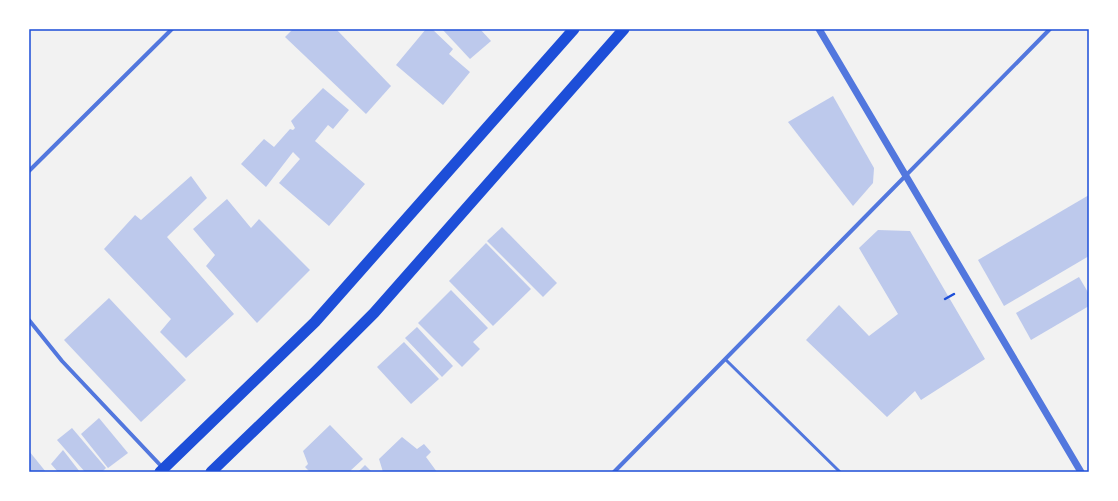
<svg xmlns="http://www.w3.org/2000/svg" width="1118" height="501" font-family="'Archivo Narrow',sans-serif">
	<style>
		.building { fill: #bdc9ec }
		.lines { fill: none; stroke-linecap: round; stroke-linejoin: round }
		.path { stroke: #1d4ed8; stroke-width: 2.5 }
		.service { stroke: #5277de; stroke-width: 3 }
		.minor { stroke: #5277de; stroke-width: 4 }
		.tertiary { stroke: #5277de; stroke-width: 7 }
		.trunk { stroke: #1d4ed8; stroke-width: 11 }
		.neatline { fill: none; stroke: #1d4ed8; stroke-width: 1.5 }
	</style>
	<rect width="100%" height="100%" fill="#f2f2f2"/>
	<!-- building -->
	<g class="building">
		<path d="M293,29H336L391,86L366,114L285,37Z"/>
		<path d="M426,29H432L453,49L449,54L470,72L443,105L396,65Z"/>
		<path d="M442,29H480L491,41L470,59Z"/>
		<path d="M323,88L349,110L333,129L328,125L315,141L365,184L329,226L279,183L300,159L293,152L266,187L241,164L264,139L274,147L290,129L293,130L295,128L291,121Z"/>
		<path d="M833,96L874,168L873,183L853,206L788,122Z"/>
		<path d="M191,176L207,198L167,237L234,314L186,358L160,332L171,319L104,249L135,215L141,220Z"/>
		<path d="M1089,195V256L1004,306L978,260Z"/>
		<path d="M227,199L251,228L259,219L310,270L257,323L206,266L215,255L193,229Z"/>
		<path d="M502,227L557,283L543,297L487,241Z"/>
		<path d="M878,230L910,231L985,359L921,400L915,391L887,417L806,340L839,305L869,336L898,314L859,248Z"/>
		<path d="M486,243L531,289L493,326L449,281Z"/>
		<path d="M1079,277L1089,294V306L1031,340L1016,313Z"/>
		<path d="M451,290L488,328L473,342L480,349L462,367L418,323Z"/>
		<path d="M109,298L186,380L141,422L64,340Z"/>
		<path d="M417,327L453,366L442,377L405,338Z"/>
		<path d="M404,342L439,379L411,404L377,367Z"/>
		<path d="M99,418L128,453L108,468L81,434Z"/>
		<path d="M330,425L363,459L349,472H310L305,467L308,464L303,451Z"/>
		<path d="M72,428L106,468L102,472H85L57,440Z"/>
		<path d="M402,437L417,449L424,444L431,452L426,457L437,472H383L379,459Z"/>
		<path d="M63,450L80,472H58L51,464Z"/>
		<path d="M29,451L46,472H29Z"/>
		<path d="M365,465L372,472H358Z"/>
	</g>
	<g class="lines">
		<!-- path -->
		<path class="path" d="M945,299L954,294"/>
		<!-- service -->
		<path class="service" d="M726,360L840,472"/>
		<!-- minor -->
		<g class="minor">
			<path d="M29,171L172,29"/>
			<path d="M29,320L62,361L163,468"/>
			<path d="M614,472C760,325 904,176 1050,29"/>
		</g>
		<!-- tertiary -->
		<path class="tertiary" d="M819,29L1081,472"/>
		<!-- trunk -->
		<g class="trunk">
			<path d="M160,472L315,322L574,29"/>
			<path d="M211,472L316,371L374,313L624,29"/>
		</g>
	</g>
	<!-- border -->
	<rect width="1118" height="501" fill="none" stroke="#ffffff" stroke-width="60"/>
	<rect x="30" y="30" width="1058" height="441" class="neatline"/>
</svg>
